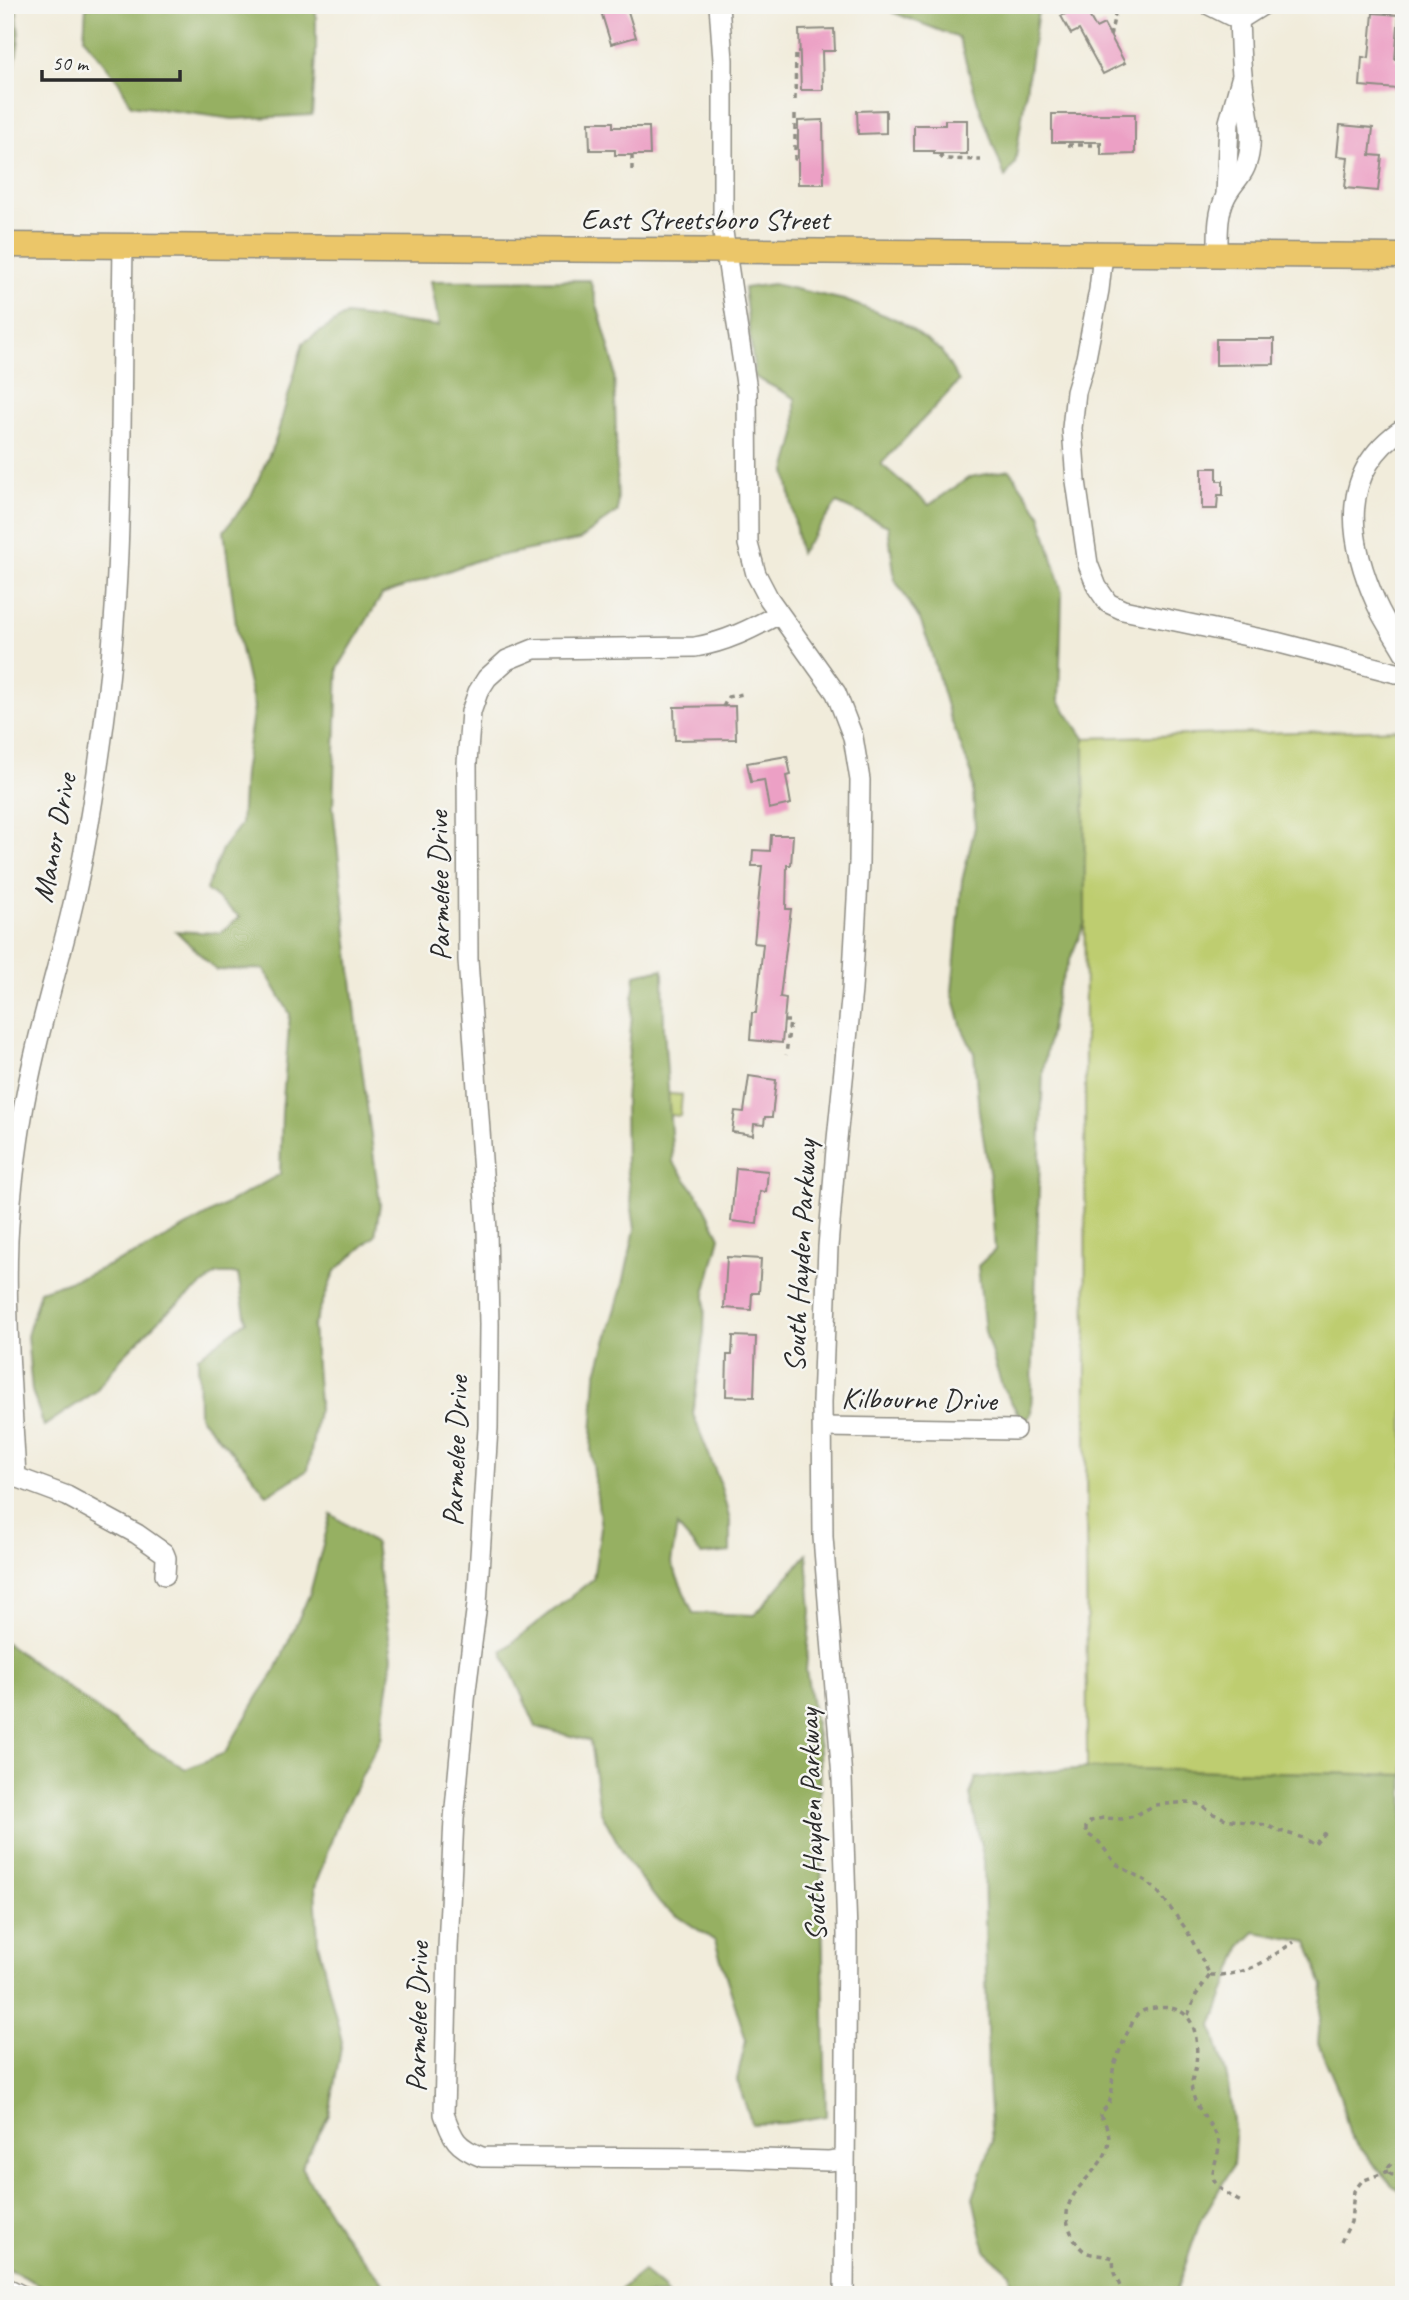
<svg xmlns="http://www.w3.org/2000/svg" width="1409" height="2300" font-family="Caveat,sans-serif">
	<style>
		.green { fill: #becd70; stroke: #747c4e; stroke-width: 2 }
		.forest { fill: #96b062; stroke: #606e46; stroke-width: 2 }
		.building { fill: #eca0c5 }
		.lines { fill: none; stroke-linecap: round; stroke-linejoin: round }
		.minor-casing { stroke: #8e8c83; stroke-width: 22 }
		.major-casing { stroke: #8e8c83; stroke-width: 27 }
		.path { stroke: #8e8c83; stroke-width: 3.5; stroke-dasharray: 5 5; stroke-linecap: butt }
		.minor { stroke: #fff; stroke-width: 19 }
		.major { stroke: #ebc669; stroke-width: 24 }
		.labels { text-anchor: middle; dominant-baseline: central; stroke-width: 5; stroke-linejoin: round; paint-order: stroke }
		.street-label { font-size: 30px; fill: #2b2b2b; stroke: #f6f6f2 }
	</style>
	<rect width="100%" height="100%" fill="#f6f6f2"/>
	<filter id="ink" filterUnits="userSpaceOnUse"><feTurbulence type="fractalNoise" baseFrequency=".0143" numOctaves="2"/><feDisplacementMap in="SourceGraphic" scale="14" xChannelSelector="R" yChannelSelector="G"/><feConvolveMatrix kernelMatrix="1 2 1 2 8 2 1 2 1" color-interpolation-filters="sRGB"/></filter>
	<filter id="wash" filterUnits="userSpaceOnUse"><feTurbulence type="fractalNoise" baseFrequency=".00686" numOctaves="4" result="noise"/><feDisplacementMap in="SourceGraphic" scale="28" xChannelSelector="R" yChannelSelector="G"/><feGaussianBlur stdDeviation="1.57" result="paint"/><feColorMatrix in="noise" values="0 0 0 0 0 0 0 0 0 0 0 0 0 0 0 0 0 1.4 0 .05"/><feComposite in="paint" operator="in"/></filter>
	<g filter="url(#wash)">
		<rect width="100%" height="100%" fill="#f1ecdb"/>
		<!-- green -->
		<g class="green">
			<path d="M1404,729V1775L1087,1768L1084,738Z"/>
			<path d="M660,1093L682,1095L680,1116L659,1114Z"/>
		</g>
		<!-- forest -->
		<g class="forest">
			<path d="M5,5H16L19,38L5,128Z"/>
			<path d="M94,5H316V56L312,115L233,119L131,105L119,82L84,38L86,7Z"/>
			<path d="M891,5H1039L1015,163L1005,177L978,103L959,38L892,12Z"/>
			<path d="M590,280L614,365L618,511L579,540L478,560L382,595L338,668L333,807L361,1061L380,1204L375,1236L335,1271L313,1327L319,1404L308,1470L267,1495L245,1466L199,1416L198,1357L246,1321L238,1274H217L167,1312L122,1357L95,1392L44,1426L32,1391L27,1336L40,1291L87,1275L144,1250L280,1174L282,1112L290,1014L264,969L216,970L176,931L220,933L240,917L206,890L222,849L241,824L244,773L254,707L237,632L224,531L251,496L276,439L303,343L346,315L439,326L431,281Z"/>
			<path d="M773,284L844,300L900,321L941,351L959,381L881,464L929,505L970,477L1010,470L1040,514L1062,593L1059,701L1084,738L1085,922L1057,992L1043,1071L1031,1414L1024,1424L1002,1386L985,1332L978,1266L995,1250L990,1178L979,1112L974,1053L962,1028L952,992L962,881L975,827L972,775L950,717L929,644L920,620L895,580L888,526L837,503L800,553L786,471L796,435L795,398L755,377L744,288Z"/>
			<path d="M663,969L664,1029L673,1162L702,1201L720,1237L705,1294L704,1333L693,1414L720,1483L730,1521V1552L702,1555L677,1526L671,1563L693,1613L755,1615L807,1554L811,1612L806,1670L819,1748L826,2116L784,2123L752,2124L737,2080L746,2040L715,1941L661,1905L629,1864L600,1810L590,1741L536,1727L502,1651L593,1579L601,1528L591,1449L596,1376L623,1284L635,1229L626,1166L625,1101L635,975Z"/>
			<path d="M331,1514L375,1544L392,1657L381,1739L338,1822L315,1887L318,1943L342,2042L329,2115L301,2167L342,2233L393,2295H61L5,2268V1642L150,1748L186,1769L225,1753L259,1695L276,1670L310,1593Z"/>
			<path d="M1087,1768L1404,1775V2194L1392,2185L1350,2136L1339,2092L1318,2043L1323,1985L1308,1942L1255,1932L1242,1945L1212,2026L1227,2077L1235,2136L1233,2166L1200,2222L1175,2295H1012L1010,2273L985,2251L973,2198L992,2142L988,2083L984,1861L970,1795L976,1778Z"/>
			<path d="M643,2271L661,2286L667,2295H579L580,2293H616Z"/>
		</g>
		<g id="blocks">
			<!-- building -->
			<g class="building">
				<path d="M599,5H626L636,37L611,44Z"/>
				<path d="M1083,5L1096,28L1104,24L1125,63L1103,74L1079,30L1071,34L1061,16Z"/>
				<path d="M1373,13L1399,15L1395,59L1401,60L1398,89L1360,86L1362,57L1369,58Z"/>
				<path d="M834,29L835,51H822L823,90H801L799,30Z"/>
				<path d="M886,110V133L858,134L857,111Z"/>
				<path d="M1052,114H1135V154L1101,155V142H1052Z"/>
				<path d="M823,120L824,184H798V121Z"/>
				<path d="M945,120H967V154H934V151H914V125H945Z"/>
				<path d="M589,122H613V127H649L650,155H615V150H590Z"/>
				<path d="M1340,125L1373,128L1370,155L1382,156L1378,191L1345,188L1348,157L1337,156Z"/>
				<path d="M1216,339H1274V364L1216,365Z"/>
				<path d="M1202,468H1217V481H1223V495H1218L1217,509H1202Z"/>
				<path d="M735,706L736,739L675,740L674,707Z"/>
				<path d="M787,756L791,775L786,776L791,804L769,809L764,780L751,782L747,763Z"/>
				<path d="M771,835H793L791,865H787L786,909H791L780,997L786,998L782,1043L750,1040L752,1013H756L763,944L754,943L762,866H752L753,850L770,851Z"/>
				<path d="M749,1076L776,1080L772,1117H765L764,1125L754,1124L753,1135L732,1132L735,1111L744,1112Z"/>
				<path d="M736,1168L768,1171L766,1192L760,1191L757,1224L731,1221Z"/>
				<path d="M727,1257L761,1259L759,1293H752L751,1310L724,1308Z"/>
				<path d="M733,1336L756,1337L754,1397L726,1396L727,1355H732Z"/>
			</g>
		</g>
	</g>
	<g filter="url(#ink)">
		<use href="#blocks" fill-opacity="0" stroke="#8e8c83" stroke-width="2"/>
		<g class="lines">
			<defs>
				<g id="minor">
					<path d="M719,5L723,60V232L747,390L748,544L756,574L769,599L836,693L853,737L860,780L859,863L852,990L836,1149L828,1247L822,1402L823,1537L842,1778L847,1934L844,2295"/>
					<path d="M1209,5L1239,20L1263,5"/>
					<path d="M1226,195L1229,122L1241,79"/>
					<path d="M123,247C120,413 125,581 101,745C93,802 84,860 70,917C53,985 32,1053 21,1123C15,1162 10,1201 8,1240C5,1319 12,1398 16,1477L67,1496L137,1534L164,1553L166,1558L165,1575"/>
					<path d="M1103,254L1099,290L1086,358L1076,392L1072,428L1076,481L1088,564L1097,587L1108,603L1123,610L1276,642L1396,673H1404"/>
					<path d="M1218,254C1218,235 1217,213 1226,196C1235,179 1245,176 1249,154C1254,126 1244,101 1242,74C1240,56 1240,38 1239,20"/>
					<path d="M1404,428C1337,472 1348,541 1377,605C1384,621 1395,636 1404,652"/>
					<path d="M779,614C751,629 726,642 695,647L534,649L507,660L487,678L478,692L471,712L467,763L468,960L487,1230L489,1324L488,1428L477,1604L466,1690L454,1819L448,1948L444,2114C453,2139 456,2147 482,2157L734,2158L829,2161L844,2159"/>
					<path d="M823,1427L1015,1430"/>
					<path d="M5,2287L21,2295"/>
				</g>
				<path id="major" d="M5,245L1404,256"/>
			</defs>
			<!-- minor casing -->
			<use href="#minor" class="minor-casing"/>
			<!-- major casing -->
			<use href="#major" class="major-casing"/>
			<!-- path -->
			<g class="path">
				<path d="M1110,36L1117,5"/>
				<path d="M795,100L796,52H800"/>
				<path d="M795,115V159H798"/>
				<path d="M1068,145H1101"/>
				<path d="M940,154L942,158L946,159L981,160"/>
				<path d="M632,155V171"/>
				<path d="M723,707L728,697L743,694"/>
				<path d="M784,1021H790L786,1055"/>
				<path d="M1210,1975C1248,1976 1263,1962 1294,1942"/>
				<path d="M1188,2015L1196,1995L1210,1975L1186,1929L1159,1893L1146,1881L1116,1864L1099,1842L1086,1833V1827L1091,1821L1103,1818L1122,1819L1134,1816L1155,1805L1188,1802L1202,1805L1211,1813L1226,1819L1266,1825L1277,1830L1303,1838L1314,1845L1326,1832"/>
				<circle cx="1394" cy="2169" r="6"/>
				<path d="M1341,2242L1351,2222L1354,2191L1362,2181L1388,2171"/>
				<path d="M1124,2295L1114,2273L1113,2258C1105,2255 1094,2256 1086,2252C1079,2249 1073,2237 1070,2230C1050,2182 1136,2166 1100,2115C1103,2110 1107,2107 1109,2103C1114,2091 1111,2077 1114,2065C1117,2057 1131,2022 1136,2016C1141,2010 1148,2009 1155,2008C1194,2003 1199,2033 1196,2065C1195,2074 1190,2082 1192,2091C1196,2111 1217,2129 1219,2143C1220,2155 1210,2169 1214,2180C1218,2190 1234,2198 1243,2203"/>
			</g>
			<!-- minor -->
			<use href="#minor" class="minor"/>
			<!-- major -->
			<use href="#major" class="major"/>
		</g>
	</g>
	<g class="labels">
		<!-- street labels -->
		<g class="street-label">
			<text x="705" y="219">East Streetsboro Street</text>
			<text transform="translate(54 838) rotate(-79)">Manor Drive</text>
			<text transform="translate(439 886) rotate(-91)">Parmelee Drive</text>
			<text transform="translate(800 1256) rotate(-87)">South Hayden Parkway</text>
			<text transform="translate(919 1399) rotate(1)">Kilbourne Drive</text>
			<text transform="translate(455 1451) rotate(-88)">Parmelee Drive</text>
			<text transform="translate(812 1825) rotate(-92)">South Hayden Parkway</text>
			<text transform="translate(417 2017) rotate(-89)">Parmelee Drive</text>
		</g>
	</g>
	<!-- margin -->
	<rect width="1409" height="2300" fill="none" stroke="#f6f6f2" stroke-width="28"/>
	<!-- scale -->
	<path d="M42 70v10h138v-10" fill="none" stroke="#2b2b2b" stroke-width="3.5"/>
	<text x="52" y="70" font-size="21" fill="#2b2b2b" stroke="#f6f6f2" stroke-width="5" paint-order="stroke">50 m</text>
</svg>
